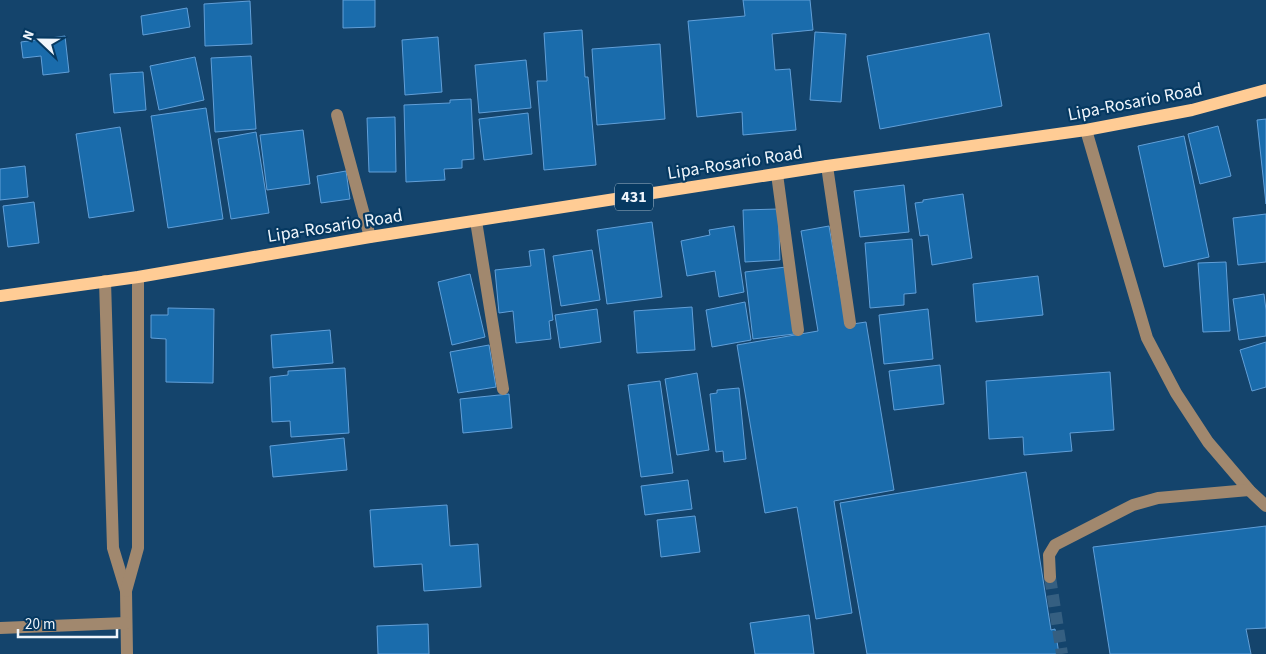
<svg xmlns="http://www.w3.org/2000/svg" width="1266" height="654" font-family="'Source Sans 3',sans-serif">
	<style>
		.building { fill: #1a6cac; stroke: #619fd8 }
		.lines { fill: none; stroke-linecap: round; stroke-linejoin: round }
		.minor-tunnel { stroke: #355f81; stroke-width: 12; stroke-dasharray: 12 6; stroke-linecap: butt }
		.minor { stroke: #a1886e; stroke-width: 12 }
		.major { stroke: #ffcc95; stroke-width: 12 }
		.labels { text-anchor: middle; dominant-baseline: central; stroke-width: 4.5; stroke-linejoin: round; paint-order: stroke }
		.shield { fill: #063961; stroke: #a9bdcd; stroke-width: 1 }
		.shield-label { font-size: 16px; font-weight: bold; fill: #eff5fb }
		.street-label { font-size: 18px; fill: #eff5fb; stroke: #063961 }
	</style>
	<rect width="100%" height="100%" fill="#14446c"/>
	<!-- building -->
	<g class="building">
		<path d="M343,0H375V27L343,28Z"/>
		<path d="M743,0H810L813,30L772,34L775,70L790,69L796,130L743,135L742,112L697,117L688,21L745,16Z"/>
		<path d="M250,1L252,44L205,46L204,4Z"/>
		<path d="M187,8L190,27L143,35L141,16Z"/>
		<path d="M582,30L585,77H588L596,165L544,170L537,81H547L544,33Z"/>
		<path d="M815,32L846,34L841,102L810,100Z"/>
		<path d="M989,33L1002,106L880,129L867,56Z"/>
		<path d="M65,36L69,72L43,75L41,56L23,58L21,42Z"/>
		<path d="M438,37L442,92L405,95L402,40Z"/>
		<path d="M660,44L665,119L597,125L592,49Z"/>
		<path d="M251,56L256,129L215,132L211,58Z"/>
		<path d="M195,57L204,100L159,110L150,66Z"/>
		<path d="M526,60L531,108L479,113L475,65Z"/>
		<path d="M143,72L146,110L114,113L110,74Z"/>
		<path d="M471,99L474,159L462,160V168L444,169L445,180L406,182L404,105L450,103V100Z"/>
		<path d="M206,108L223,219L168,228L151,116Z"/>
		<path d="M528,113L532,154L484,160L479,119Z"/>
		<path d="M395,117L396,172H369L367,118Z"/>
		<path d="M1266,119V204L1257,120Z"/>
		<path d="M1218,126L1231,176L1200,184L1188,134Z"/>
		<path d="M120,127L134,211L89,218L76,134Z"/>
		<path d="M303,130L310,184L267,190L260,135Z"/>
		<path d="M256,132L269,213L231,219L218,139Z"/>
		<path d="M1184,136L1209,257L1164,267L1138,146Z"/>
		<path d="M25,166L28,197L0,200V169Z"/>
		<path d="M346,171L350,199L321,203L317,176Z"/>
		<path d="M904,185L909,232L860,237L854,191Z"/>
		<path d="M963,194L972,258L932,265L928,235L920,236L915,203L923,202V200Z"/>
		<path d="M34,202L39,243L8,247L3,206Z"/>
		<path d="M778,209L780,260L745,262L743,210Z"/>
		<path d="M1266,214V262L1238,265L1233,218Z"/>
		<path d="M652,222L662,297L607,304L597,230Z"/>
		<path d="M734,226L744,292L719,297L715,271L687,276L681,241L710,235L709,230Z"/>
		<path d="M829,226L846,325L866,322L894,490L834,501L852,613L816,619L797,507L765,513L737,345L818,331L801,231Z"/>
		<path d="M912,239L916,293L904,294V305L870,308L865,243Z"/>
		<path d="M544,249L553,320L549,321L551,339L516,343L513,311L499,313L495,270L531,266L529,251Z"/>
		<path d="M592,250L600,300L561,306L553,256Z"/>
		<path d="M1226,262L1230,331L1203,332L1198,263Z"/>
		<path d="M786,267L794,334L753,339L745,272Z"/>
		<path d="M470,274L485,337L452,345L438,282Z"/>
		<path d="M1038,276L1043,315L976,322L973,284Z"/>
		<path d="M1264,294L1266,310V336L1239,340L1233,299Z"/>
		<path d="M745,302L751,340L712,347L706,310Z"/>
		<path d="M692,307L695,350L637,353L634,311Z"/>
		<path d="M168,308L214,309L213,383L166,382V339L151,338V315H168Z"/>
		<path d="M597,309L601,342L560,348L555,315Z"/>
		<path d="M928,309L933,359L884,364L879,315Z"/>
		<path d="M330,330L333,363L273,368L271,335Z"/>
		<path d="M1266,342V387L1252,391L1240,350Z"/>
		<path d="M489,345L496,387L458,393L450,352Z"/>
		<path d="M940,365L944,404L894,410L889,371Z"/>
		<path d="M345,368L349,433L291,437L290,421L272,422L270,377L288,375V371Z"/>
		<path d="M1110,372L1114,430L1070,433L1072,451L1024,455L1023,437L989,439L986,381Z"/>
		<path d="M697,373L709,450L677,455L665,379Z"/>
		<path d="M660,381L673,473L641,477L628,385Z"/>
		<path d="M739,388L746,459L724,462L723,451L716,452L710,394L717,393V390Z"/>
		<path d="M509,394L512,428L463,433L460,399Z"/>
		<path d="M344,438L347,470L273,477L270,446Z"/>
		<path d="M1026,472L1051,630L1055,629L1059,654H867L840,503Z"/>
		<path d="M688,480L692,509L645,515L641,486Z"/>
		<path d="M447,505L450,546L478,544L481,587L424,591L422,564L374,567L370,510Z"/>
		<path d="M695,516L700,552L661,557L657,520Z"/>
		<path d="M1266,526V628L1246,629L1251,654H1110L1093,547Z"/>
		<path d="M809,615L814,654H755L750,623Z"/>
		<path d="M428,624L429,654H378L377,626Z"/>
	</g>
	<g class="lines">
		<!-- minor-tunnel -->
		<path class="minor-tunnel" d="M1050,577L1062,654"/>
		<!-- minor -->
		<g class="minor">
			<path d="M337,115L370,237"/>
			<path d="M1086,130L1147,338L1176,393L1208,442L1249,490L1266,506"/>
			<path d="M827,166L850,323"/>
			<path d="M777,174L798,330"/>
			<path d="M476,221L503,389"/>
			<path d="M105,281L113,548L126,591L127,654"/>
			<path d="M1050,577L1049,555L1055,545L1133,505L1158,498L1249,490"/>
			<path d="M126,591L138,548V277"/>
			<path d="M0,628L126,623"/>
		</g>
		<!-- major -->
		<path class="major" d="M0,296L138,277L370,237L827,166L1086,130L1192,110L1266,90"/>
	</g>
	<g class="labels">
		<!-- shield labels -->
		<rect class="shield" x="615" y="183.5" width="38" height="27" rx="4"/>
		<g class="shield-label">
			<text x="634" y="197">431</text>
		</g>
		<!-- street labels -->
		<g class="street-label">
			<text transform="translate(1135 102) rotate(-11)">Lipa-Rosario Road</text>
			<text transform="translate(735 163) rotate(-9)">Lipa-Rosario Road</text>
			<text transform="translate(335 226) rotate(-9)">Lipa-Rosario Road</text>
		</g>
	</g>
	<!-- north arrow -->
	<g transform="translate(40 40) rotate(292)" stroke="#063961" stroke-width="4" paint-order="stroke">
	<path d="M0-4L9 19L0 12L-9 19Z" fill="#eff5fb"/>
	<text y="-8" font-size="14" font-weight="bold" text-anchor="middle" fill="#eff5fb">N</text>
	</g>
	<!-- scale -->
	<path d="M18 629v8h99v-8" fill="none" stroke="#eff5fb" stroke-width="2.5"/>
	<text x="25" y="629" font-size="15" fill="#eff5fb" stroke="#063961" stroke-width="4" paint-order="stroke">20 m</text>
</svg>
